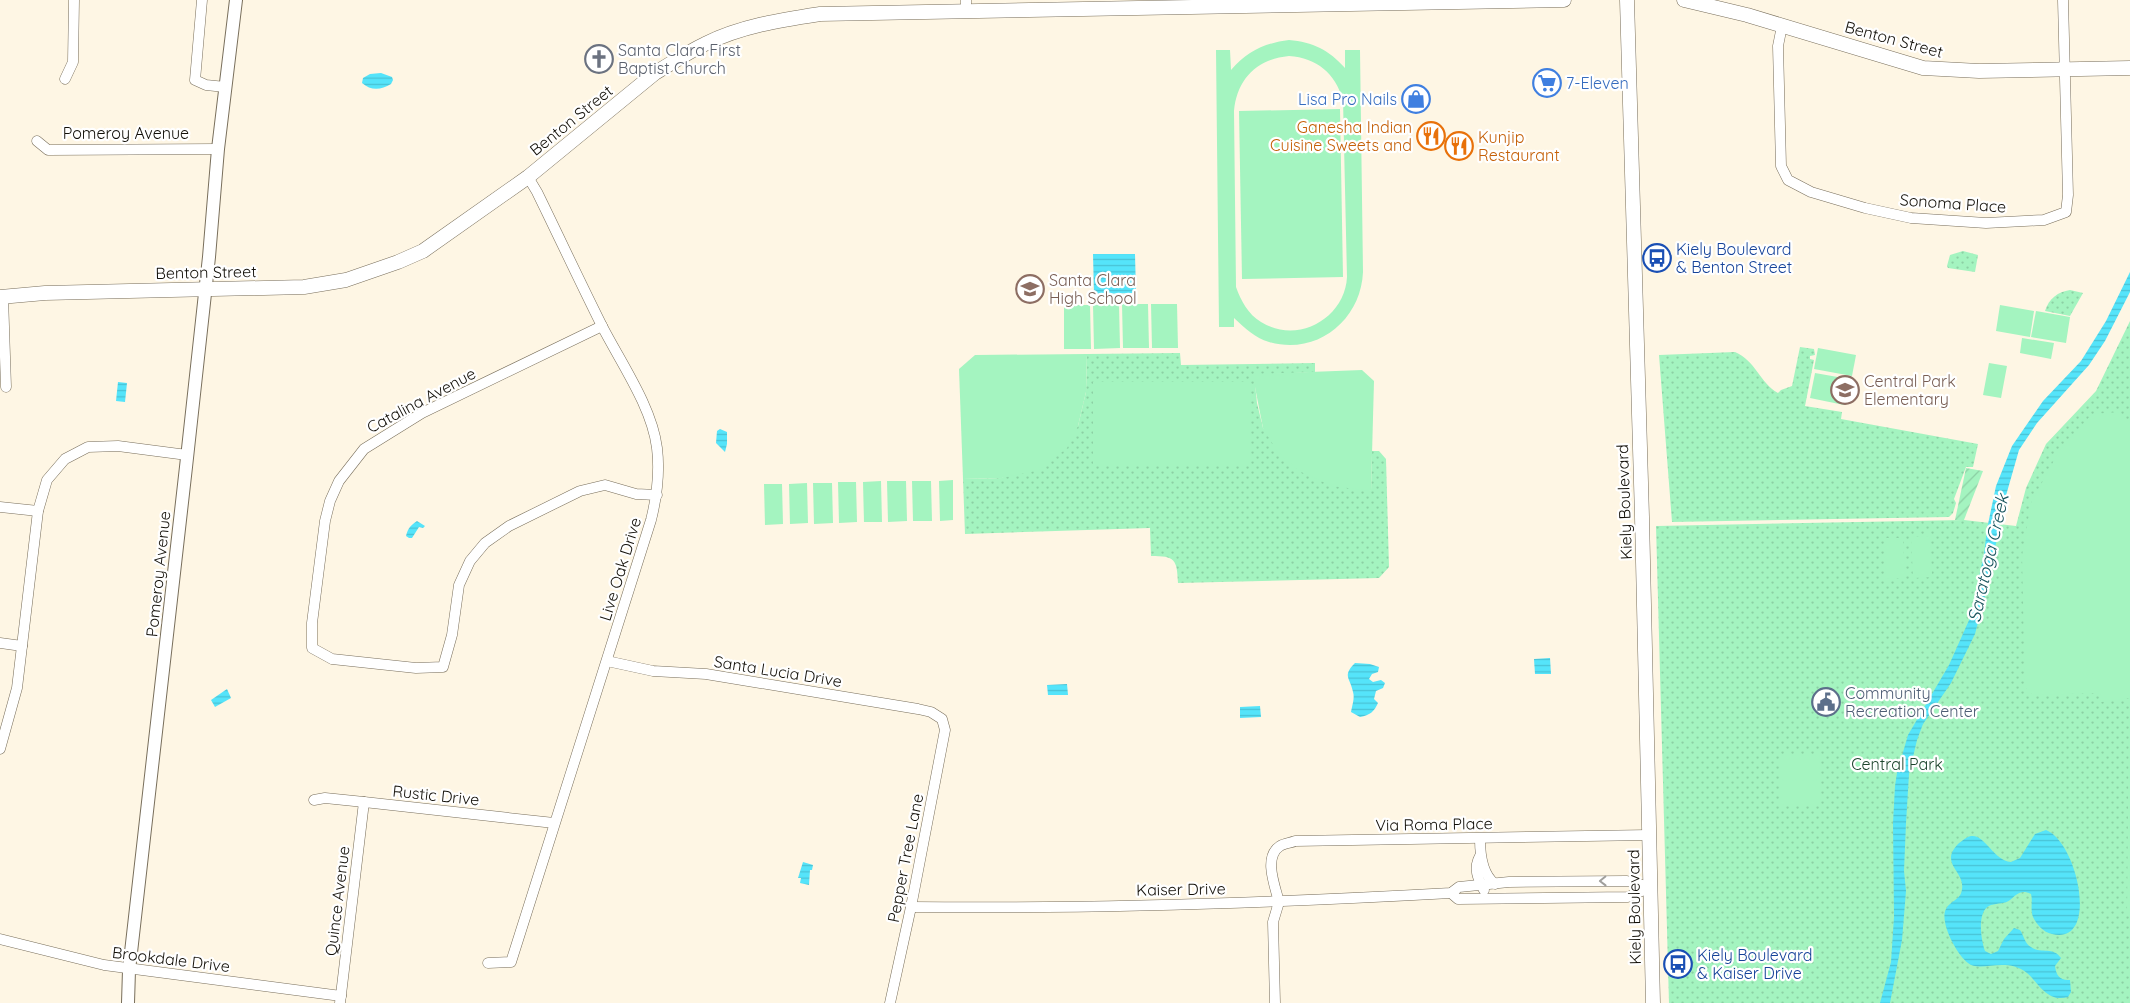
<svg xmlns="http://www.w3.org/2000/svg" width="2130" height="1003" font-family="Quicksand,sans-serif">
	<style>
		.grass { fill: url(#grass-dots) }
		.garden { fill: url(#garden-furrows) }
		.pitch { fill: #a4f4c0; fill-rule: evenodd }
		.water { fill: url(#water-rules) }
		.lines { fill: none; stroke-linecap: round; stroke-linejoin: round }
		.minor-casing { stroke: #786e5b; stroke-width: 11 }
		.tertiary-casing { stroke: #786e5b; stroke-width: 14 }
		.secondary-casing { stroke: #786e5b; stroke-width: 15 }
		.minor { stroke: #fff; stroke-width: 10 }
		.tertiary { stroke: #fff; stroke-width: 12 }
		.secondary { stroke: #fff; stroke-width: 14 }
		.oneway { stroke: #a09f9c }
		.labels { text-anchor: middle; dominant-baseline: central; stroke-width: 4.5; stroke-linejoin: round; paint-order: stroke }
		.street-label { font-size: 16px; fill: #120f08; stroke: #fff }
		.worship-label { font-size: 16px; fill: #5b616d; stroke: #fff; text-anchor: start }
		.shop-label { font-size: 16px; fill: #366cbe; stroke: #fff; text-anchor: start }
		.food-label { font-size: 16px; fill: #c56008; stroke: #fff; text-anchor: end }
		.transit-label { font-size: 16px; fill: #164399; stroke: #fff; text-anchor: start }
		.education-label { font-size: 16px; fill: #785e54; stroke: #fff; text-anchor: start }
		.service-label { font-size: 16px; fill: #4e5e75; stroke: #fff; text-anchor: start }
		.park-label { font-size: 16px; fill: #1d452d; stroke: #fff }
		.water-label { font-size: 18px; font-style: italic; fill: #18545d; stroke: #fff }
	</style>
	<defs>
		<pattern id="grass-dots" width="8" height="8" patternUnits="userSpaceOnUse" patternTransform="scale(1.25)"><rect width="8" height="8" fill="#a4f4c0"/><path d="M2 2h.1M6 6h.1" fill="none" stroke="#8cd0a4" stroke-width="1.8" stroke-linecap="round"/></pattern>
		<pattern id="garden-furrows" width="10" height="10" patternUnits="userSpaceOnUse" patternTransform="scale(1.25)"><rect width="10" height="10" fill="#a4f4c0"/><path d="M-1 1l2-2M0 10L10 0M9 11l2-2" fill="none" stroke="#8cd0a4"/></pattern>
		<pattern id="water-rules" width="6" height="5" patternUnits="userSpaceOnUse" patternTransform="scale(1.25)"><rect width="6" height="5" fill="#55e4fa"/><path d="M0 2.5h6" fill="none" stroke="#49c2d5"/></pattern>
	</defs>
	<rect width="100%" height="100%" fill="#fef6e4"/>
	<!-- grass -->
	<g class="grass">
		<path d="M1963,251L1978,255L1975,272L1948,268L1947,266L1950,255Z"/>
		<path d="M2070,290L2083,293L2070,316L2045,311C2049,298 2058,292 2070,290Z"/>
		<path d="M2130,321V1003H1669L1656,526L1964,520L2016,526L2026,488L2046,444L2096,391Z"/>
		<path d="M1800,347L1814,349L1815,355L1810,356V359L1814,360L1805,406L1842,412L1841,419L1978,444L1973,467H1966L1954,499L1956,503L1953,513L1949,517L1672,522L1659,355L1735,352C1755,360 1760,383 1778,393L1781,390L1792,386Z"/>
		<path d="M1180,353L1181,365L1315,363V372L1254,375L1257,403L1263,428L1371,491L1372,451H1379L1386,459L1389,567L1379,578L1178,583C1177,559 1175,556 1151,556L1150,528L965,534L963,479L1002,478L1078,426L1086,392L1087,354Z"/>
	</g>
	<!-- garden -->
	<path class="garden" d="M1966,468L1983,471L1964,520H1955Z"/>
	<!-- pitch -->
	<g class="pitch">
		<path d="M1289,40C1313,42 1329,50 1345,68V50H1360L1363,272C1361,320 1317,356 1269,342C1255,338 1245,328 1234,318V327H1219L1216,50H1230L1231,70C1247,51 1265,43 1289,40ZM1289,56C1317,58 1335,73 1343,100L1347,277C1345,318 1298,345 1261,322C1248,314 1241,301 1236,287L1234,111C1237,79 1257,59 1289,56Z"/>
		<path d="M1340,109L1343,277L1242,279L1239,111Z"/>
		<path d="M1119,304L1120,348L1094,349L1093,305Z"/>
		<path d="M1122,304H1148L1149,348H1123Z"/>
		<path d="M1151,304H1177L1178,348H1152Z"/>
		<path d="M1064,305H1090L1091,349H1064Z"/>
		<path d="M2000,305L2034,311L2030,337L1996,331Z"/>
		<path d="M2036,311L2070,317L2066,343L2031,337Z"/>
		<path d="M2022,338L2054,343L2051,359L2020,353Z"/>
		<path d="M1818,348L1856,355L1852,376L1814,369Z"/>
		<path d="M1087,354L1086,392L1078,426L1067,448L1039,470L1002,478L963,479L959,369L975,355Z"/>
		<path d="M1989,363L2007,366L2001,398L1983,395Z"/>
		<path d="M1362,370L1374,381L1371,491L1332,486L1299,471L1277,451L1263,428L1254,382V374Z"/>
		<path d="M1815,373L1849,379L1844,405L1810,398Z"/>
		<rect x="1093" y="382" width="156" height="84"/>
		<path d="M2121,412L2122,421H2130V698L2101,702L2100,693L2033,695L2025,687L2022,556L2031,503L2059,451L2092,414Z"/>
		<path d="M953,480V520L940,521L939,481Z"/>
		<path d="M881,481L882,522H864L863,482Z"/>
		<path d="M887,481H906L907,521L888,522Z"/>
		<path d="M912,481H931L932,521H913Z"/>
		<path d="M856,482L857,522L839,523L838,482Z"/>
		<path d="M807,483L808,523L790,524L789,484Z"/>
		<path d="M813,483H832L833,523L814,524Z"/>
		<path d="M764,484H782L783,524L765,525Z"/>
		<path d="M1930,536L1932,577L1913,578L1911,537Z"/>
		<path d="M1884,538H1903L1905,578L1886,579Z"/>
		<path d="M2129,713L2130,913L2127,914Z"/>
		<path d="M1819,755L1820,779L1779,780V756Z"/>
		<path d="M1820,780L1821,804L1780,805V781Z"/>
	</g>
	<!-- water -->
	<g class="water">
		<path d="M381,73L392,77L393,80L391,84C381,90 371,91 362,83L363,78L370,74Z"/>
		<path d="M1093,254H1135L1136,293L1094,294Z"/>
		<path d="M2130,272V292L2105,341L2089,365L2037,423L2019,450L2005,499L1986,592L1975,634L1951,683L1923,724L1917,740L1909,774L1906,823L1904,871L1906,891L1902,940L1890,1003H1880L1891,962L1894,917L1893,823L1895,786L1897,773L1908,735L1949,665L1970,618L1984,554L1987,529L1996,486L2012,446L2043,401L2081,361L2106,321Z"/>
		<path d="M118,382L127,383L125,402L116,401Z"/>
		<path d="M720,429L727,432V444L725,452L716,443L717,431Z"/>
		<path d="M417,521L425,526L423,528L419,527L412,538H409L406,536C408,528 411,525 417,521Z"/>
		<path d="M1550,658L1551,674H1535L1534,659Z"/>
		<path d="M1355,663L1370,664L1379,667L1378,672L1372,674L1369,679L1373,682L1381,680L1385,683L1383,688L1376,691L1374,699L1378,703C1374,712 1370,715 1360,717L1351,712C1352,706 1355,698 1353,692C1350,677 1342,676 1355,663Z"/>
		<path d="M1067,684L1068,695H1048L1047,685Z"/>
		<path d="M227,689L231,698L215,707L211,700Z"/>
		<path d="M1260,706L1261,717L1240,718V707Z"/>
		<path d="M2046,830C2078,842 2100,946 2052,934C2043,932 2037,925 2033,917C2030,909 2033,901 2031,894C2021,889 2017,894 2010,900C2005,904 1998,903 1991,905C1976,910 1981,940 1985,951L1991,954L1998,951L2004,939L2014,928L2020,930C2024,936 2025,944 2031,947C2041,954 2053,946 2061,958L2055,966C2056,975 2060,981 2070,980L2071,992L2068,997C2047,1003 2038,982 2027,973C2006,956 1980,973 1968,963C1957,955 1939,922 1946,909C1951,900 1961,900 1962,889C1965,871 1939,864 1958,844C1962,841 1966,837 1971,836C1985,834 1993,860 2011,862L2020,858L2035,834Z"/>
		<path d="M803,862L813,865L812,870H810L809,885L800,883L801,878H798Z"/>
	</g>
	<g class="lines">
		<defs>
			<g id="minor">
				<path d="M202,0L195,80L206,85L225,87"/>
				<path d="M966,0V11"/>
				<path d="M1782,26L1778,46L1781,166L1788,180L1811,192L1865,208L1911,218L1986,223L2044,220L2066,212L2068,195L2063,0"/>
				<path d="M65,79L73,62L74,0"/>
				<path d="M37,141L48,150L218,149"/>
				<path d="M3,297L6,387"/>
				<path d="M602,326L422,413L364,449L339,481L330,501L325,521L312,623V648L332,659L416,668L443,667L452,635L459,585L470,561L485,543L509,526L580,491L605,485L636,494L657,495"/>
				<path d="M0,507L38,511"/>
				<path d="M0,643L22,646"/>
				<path d="M607,661L653,671L706,674L918,709L931,712L942,719L945,730L911,907L890,1003"/>
				<path d="M0,749L17,688L38,511L47,480L65,459L88,447L118,446L187,455"/>
				<path d="M314,800L325,798L364,802L554,823"/>
				<path d="M1480,839C1480,855 1482,874 1495,884"/>
				<path d="M1480,856C1473,868 1478,879 1484,890"/>
				<path d="M1451,893L1458,899L1628,897L1651,887"/>
				<path d="M1279,902C1275,886 1263,857 1280,846C1284,843 1291,843 1295,841L1649,835"/>
				<path d="M911,907C1091,909 1271,903 1451,893L1459,887L1509,882L1627,881L1651,887"/>
				<path d="M0,939L104,965L341,996"/>
				<path d="M488,963L511,962L651,520C657,496 660,473 657,448C652,407 621,363 602,326C580,282 559,237 537,192L528,177"/>
				<path d="M340,1003L364,802"/>
				<path d="M1275,1003L1273,922L1279,902"/>
			</g>
			<path id="tertiary" d="M128,1003L129,970L186,467L209,257L218,149L236,0"/>
			<g id="secondary">
				<path d="M1627,0L1642,517L1653,1003"/>
				<path d="M1684,0L1747,15L1923,68L1979,71L2130,68"/>
				<path d="M0,297L45,293L304,287L346,280L398,262L423,251L528,177L655,73C672,63 688,52 705,44C741,26 781,20 820,14L1564,0"/>
			</g>
		</defs>
		<!-- minor casing -->
		<use href="#minor" class="minor-casing"/>
		<!-- tertiary casing -->
		<use href="#tertiary" class="tertiary-casing"/>
		<!-- secondary casing -->
		<use href="#secondary" class="secondary-casing"/>
		<!-- minor -->
		<use href="#minor" class="minor"/>
		<!-- tertiary -->
		<use href="#tertiary" class="tertiary"/>
		<!-- secondary -->
		<use href="#secondary" class="secondary"/>
	</g>
	<!-- one-way arrows -->
	<defs><path id="oneway-chevron" d="M-2-3.5L2.5 0L-2 3.5" fill="none" stroke-width="1.6" stroke-linecap="round" stroke-linejoin="round" transform="scale(1.25)"/></defs>
	<use class="oneway" href="#oneway-chevron" transform="translate(1603 881) rotate(179)"/>
	<!-- icons -->
	<defs>
		<symbol id="church-ring" viewBox="-11 -11 22 22"><circle r="9.5" fill="#fff" stroke="#6b7280" stroke-width="1.5"/><path d="M-1.2-6h2.4v3.5h3.3v2.4h-3.3V6h-2.4V-.1h-3.3v-2.4h3.3Z" fill="#6b7280"/></symbol>
		<symbol id="supermarket-ring" viewBox="-11 -11 22 22"><circle r="9.5" fill="#fff" stroke="#3f7fe0" stroke-width="1.5"/><path d="M-6-5.5h2.5l.6 2H6L4.5 2H-2.5L-4.4-4H-6ZM-1.5 3.2a1.3 1.3 0 1 0 .1 0ZM3 3.2a1.3 1.3 0 1 0 .1 0Z" fill="#3f7fe0"/></symbol>
		<symbol id="shop-ring" viewBox="-11 -11 22 22"><circle r="9.5" fill="#fff" stroke="#3f7fe0" stroke-width="1.5"/><path d="M-5-2.5h2.3a2.7 3.5 0 0 1 5.4 0H5L5.5 6h-11ZM-1.5-2.5h3a1.5 2.3 0 0 0-3 0Z" fill="#3f7fe0"/></symbol>
		<symbol id="restaurant-ring" viewBox="-11 -11 22 22"><circle r="9.5" fill="#fff" stroke="#e8710a" stroke-width="1.5"/><path d="M-5-6h1v4h1v-4h1v4h1v-4h1v5L-1.5 .5V6h-2V.5L-5-1ZM5-6V6H3V1.5H1.5Q1.5-4 5-6Z" fill="#e8710a"/></symbol>
		<symbol id="bus-ring" viewBox="-11 -11 22 22"><circle r="9.5" fill="#fff" stroke="#1a4fb4" stroke-width="1.5"/><path d="M-5-6H5V4H4V6H2V4H-2V6H-4V4H-5ZM-3.5-4V0h7V-4ZM-3.5 1.2v1.5H-2V1.2ZM2 1.2v1.5H3.5V1.2Z" fill="#1a4fb4"/></symbol>
		<symbol id="school-ring" viewBox="-11 -11 22 22"><circle r="9.5" fill="#fff" stroke="#8d6e63" stroke-width="1.5"/><path d="M0-5L7-2L0 1L-7-2ZM-4 1L0 2.5L4 1V4Q0 6-4 4Z" fill="#8d6e63"/></symbol>
		<symbol id="civic-ring" viewBox="-11 -11 22 22"><circle r="9.5" fill="#fff" stroke="#5c6f8a" stroke-width="1.5"/><path d="M-.6-6.5H3V-4.5H.6V-3L4-1V1h2V6H-6V1h2V-1L-.6-3ZM-1.2 2.5V6h2.4V2.5Z" fill="#5c6f8a"/></symbol>
	</defs>
	<g fill-rule="evenodd">
		<use href="#church-ring" x="583" y="43" width="32" height="32"/>
		<use href="#supermarket-ring" x="1531" y="67" width="32" height="32"/>
		<use href="#shop-ring" x="1400" y="83" width="32" height="32"/>
		<use href="#restaurant-ring" x="1415" y="120" width="32" height="32"/>
		<use href="#restaurant-ring" x="1443" y="130" width="32" height="32"/>
		<use href="#bus-ring" x="1641" y="242" width="32" height="32"/>
		<use href="#school-ring" x="1014" y="273" width="32" height="32"/>
		<use href="#school-ring" x="1829" y="374" width="32" height="32"/>
		<use href="#civic-ring" x="1810" y="686" width="32" height="32"/>
		<use href="#bus-ring" x="1662" y="948" width="32" height="32"/>
	</g>
	<g class="labels">
		<!-- street labels -->
		<g class="street-label">
			<text transform="translate(1894 39) rotate(15)">Benton Street</text>
			<text transform="translate(571 120) rotate(-39)">Benton Street</text>
			<text x="126" y="133">Pomeroy Avenue</text>
			<text transform="translate(1953 203) rotate(4)">Sonoma Place</text>
			<text transform="translate(206 272) rotate(-1)">Benton Street</text>
			<text transform="translate(421 400) rotate(-28)">Catalina Avenue</text>
			<text transform="translate(1624 502) rotate(-92)">Kiely Boulevard</text>
			<text transform="translate(620 569) rotate(-73)">Live Oak Drive</text>
			<text transform="translate(158 574) rotate(-84)">Pomeroy Avenue</text>
			<text transform="translate(778 671) rotate(9)">Santa Lucia Drive</text>
			<text transform="translate(436 795) rotate(6)">Rustic Drive</text>
			<text transform="translate(1434 824) rotate(-1)">Via Roma Place</text>
			<text transform="translate(905 858) rotate(-79)">Pepper Tree Lane</text>
			<text transform="translate(1181 889) rotate(-1)">Kaiser Drive</text>
			<text transform="translate(337 901) rotate(-83)">Quince Avenue</text>
			<text transform="translate(1634 907) rotate(-91)">Kiely Boulevard</text>
			<text transform="translate(171 959) rotate(7)">Brookdale Drive</text>
		</g>
		<!-- worship labels -->
		<g class="worship-label">
			<text x="618" y="50">Santa Clara First<tspan x="618" dy="18">Baptist Church</tspan></text>
		</g>
		<!-- shop labels -->
		<g class="shop-label">
			<text x="1566" y="83">7-Eleven</text>
			<text x="1397" y="99" text-anchor="end">Lisa Pro Nails</text>
		</g>
		<!-- food labels -->
		<g class="food-label">
			<text x="1412" y="127">Ganesha Indian<tspan x="1412" dy="18">Cuisine Sweets and</tspan></text>
			<text x="1478" y="137" text-anchor="start">Kunjip<tspan x="1478" dy="18">Restaurant</tspan></text>
		</g>
		<!-- transit labels -->
		<g class="transit-label">
			<text x="1676" y="249">Kiely Boulevard<tspan x="1676" dy="18">&amp; Benton Street</tspan></text>
			<text x="1697" y="955">Kiely Boulevard<tspan x="1697" dy="18">&amp; Kaiser Drive</tspan></text>
		</g>
		<!-- education labels -->
		<g class="education-label">
			<text x="1049" y="280">Santa Clara<tspan x="1049" dy="18">High School</tspan></text>
			<text x="1864" y="381">Central Park<tspan x="1864" dy="18">Elementary</tspan></text>
		</g>
		<!-- service labels -->
		<g class="service-label">
			<text x="1845" y="693">Community<tspan x="1845" dy="18">Recreation Center</tspan></text>
		</g>
		<!-- park labels -->
		<g class="park-label">
			<text x="1897" y="764">Central Park</text>
		</g>
		<!-- water labels -->
		<g class="water-label">
			<text transform="translate(1988 558) rotate(-77)">Saratoga Creek</text>
		</g>
	</g>
</svg>
